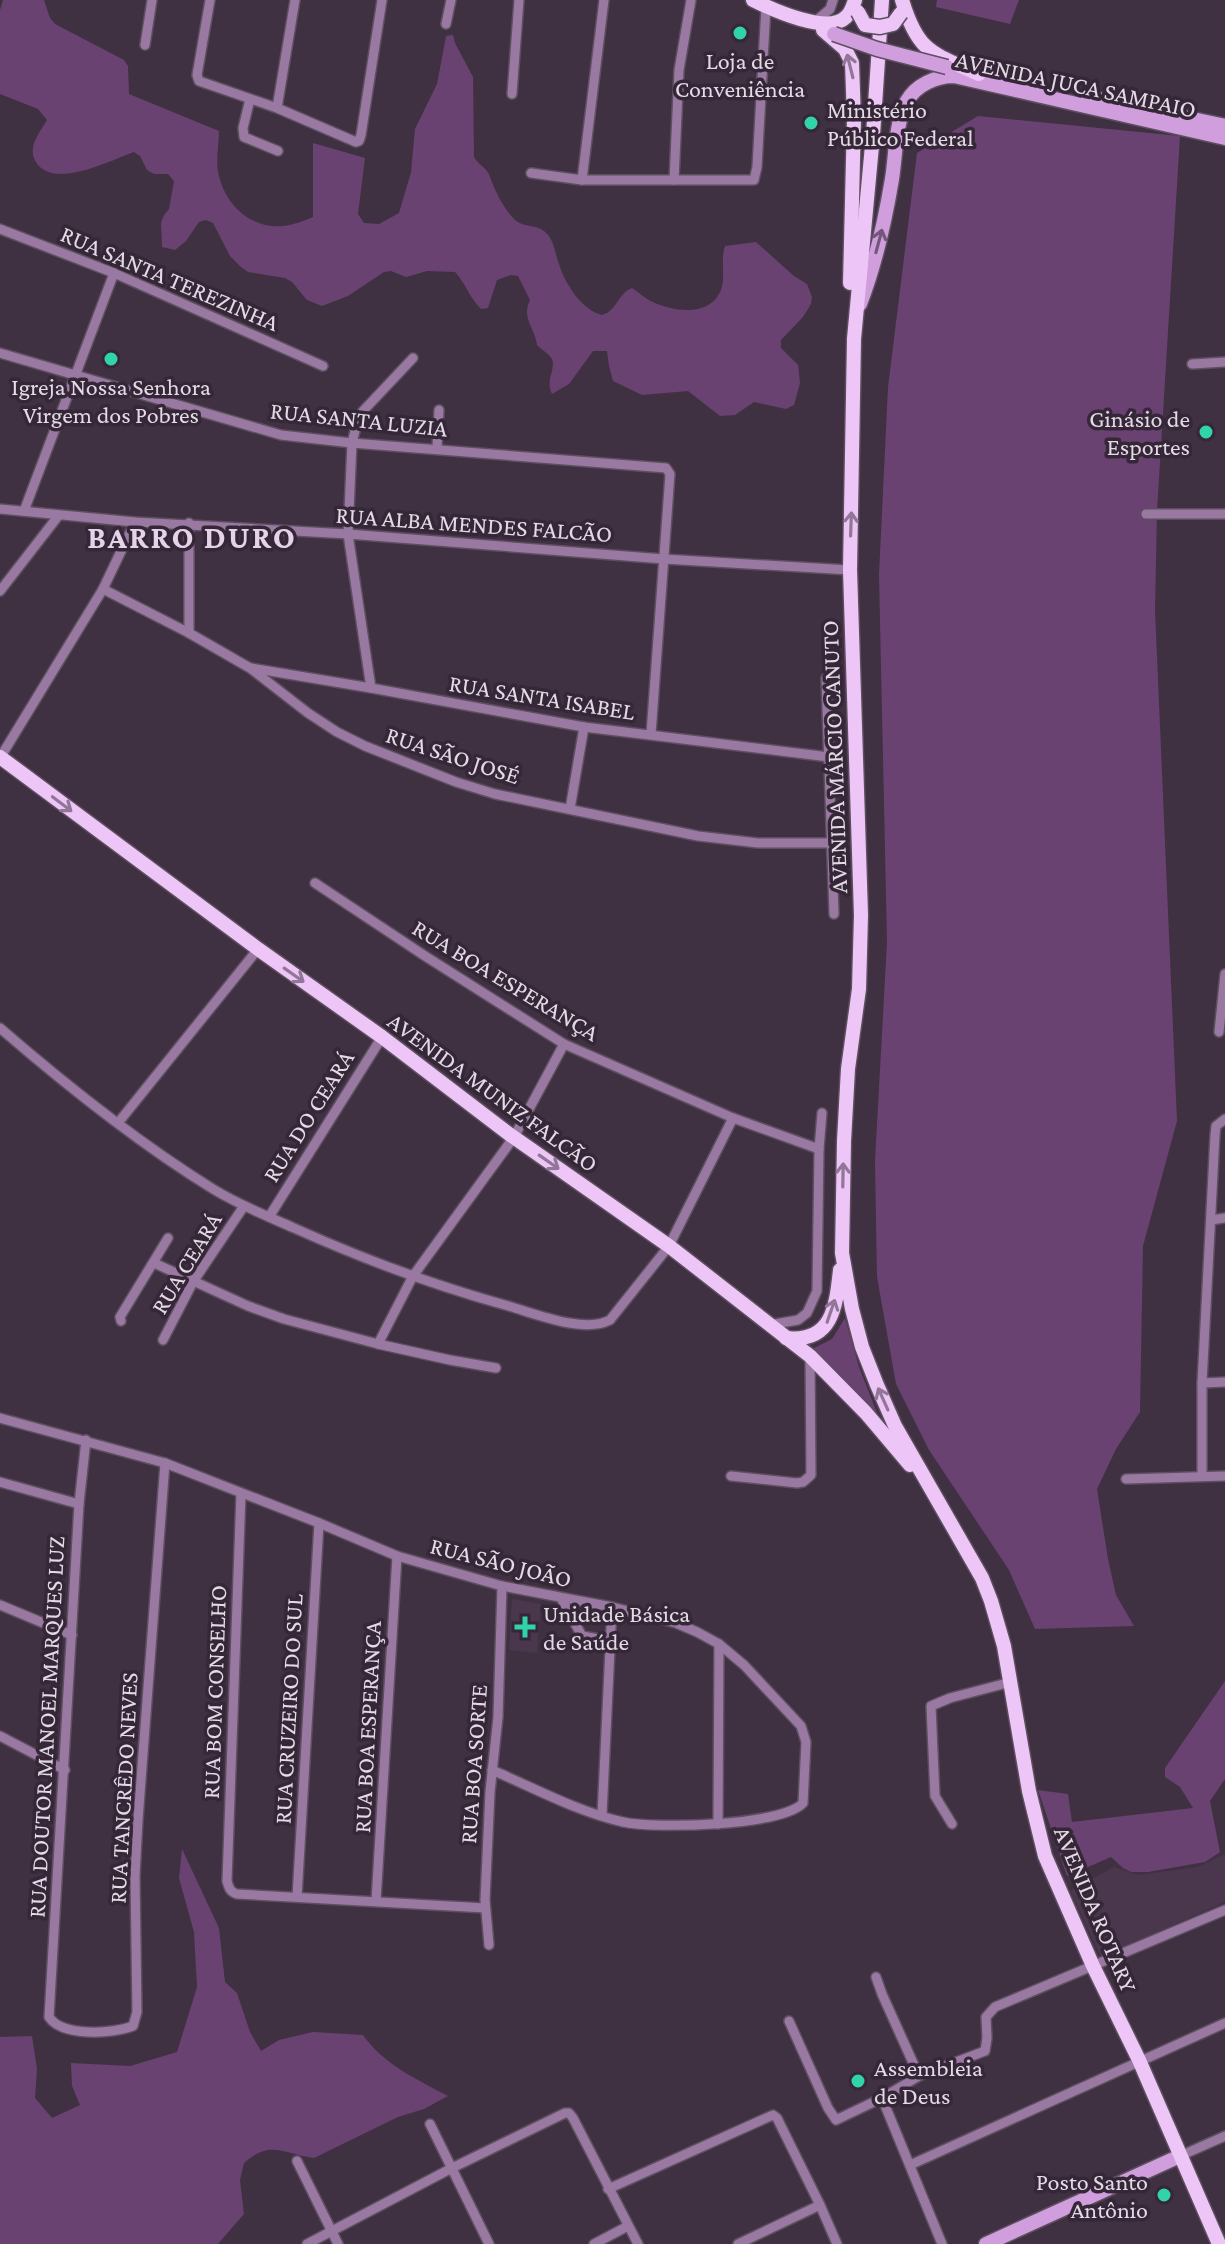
<svg xmlns="http://www.w3.org/2000/svg" width="1225" height="2244" font-family="'Crimson Pro',serif">
	<style>
		.built { fill: #4a374e }
		.green { fill: #694272 }
		.lines { fill: none; stroke-linecap: round; stroke-linejoin: round }
		.street-casing { stroke: #5d4f5f; stroke-width: 12 }
		.secondary-casing { stroke: #5d4f5f; stroke-width: 17 }
		.primary-casing { stroke: #5d4f5f; stroke-width: 17 }
		.street { stroke: #9979a1; stroke-width: 9 }
		.secondary { stroke: #d19edd; stroke-width: 14 }
		.primary { stroke: #edc6f7; stroke-width: 14 }
		.secondary-bridge-casing { stroke: #5d4f5f; stroke-width: 17; stroke-linecap: butt }
		.primary-bridge-casing { stroke: #5d4f5f; stroke-width: 17; stroke-linecap: butt }
		.secondary-bridge { stroke: #d19edd; stroke-width: 14 }
		.primary-bridge { stroke: #edc6f7; stroke-width: 14 }
		.oneway { stroke: #917698 }
		.oneway2 { stroke: #73577a }
		.poi-dot { fill: #31d4a9; stroke: #352738; stroke-width: 3 }
		.labels { text-anchor: middle; dominant-baseline: central; stroke-width: 7; stroke-linejoin: round; paint-order: stroke }
		.poi-label { font-size: 24px; fill: #e3dae5; stroke: #352738; text-anchor: start }
		.street-label { font-size: 24px; fill: #e3dae5; stroke: #352738 }
		.district-label { font-size: 32px; font-weight: bold; letter-spacing: 2px; fill: #e5d3e9; stroke: #352738 }
	</style>
	<rect width="100%" height="100%" fill="#3f3142"/>
	<!-- built -->
	<g class="built">
		<path d="M512,1599L541,1604L537,1653L509,1650Z"/>
		<path d="M1225,1854V1902L1101,1957L1070,1891L1114,1867L1138,1875L1198,1867Z"/>
	</g>
	<!-- green -->
	<g class="green">
		<path d="M3,0H44L50,18L55,24L124,60L128,66L129,94L219,131C219,145 215,162 219,176C226,205 251,229 283,226C293,225 304,221 313,217V143L365,158L358,214L364,223L379,224L399,213L411,172L415,129L437,84L446,36L453,35L455,43L473,77L474,157C478,164 482,165 487,171C490,175 490,178 492,182C497,195 505,210 515,220C526,229 539,223 548,235C555,244 555,254 559,264C565,284 582,310 602,315C617,311 618,293 632,288C639,292 645,299 653,302C675,312 710,317 721,290C726,276 720,260 725,246L756,242L794,276L807,284L812,297L811,304L803,317L781,340V348L798,365L800,383L794,405L786,409L754,402L735,415L720,416L688,391L642,395L613,381L609,366L607,351H593L569,384L552,394C545,380 556,370 552,359C550,354 541,350 537,345C535,328 521,318 530,300L518,276L511,275L497,280L488,308L481,309C469,297 466,284 455,272L427,271L406,277L391,271L384,272L348,296L322,306L307,300L292,282L285,278L248,272L241,267L230,256L213,223L206,220L199,222L186,241L175,250L162,247L161,223L164,215L169,209L174,181L168,174H154L147,170L140,156L134,152C111,160 58,188 38,165C25,149 39,134 47,120L38,109L0,94V10Z"/>
		<path d="M937,0H1019L1010,24L936,7Z"/>
		<path d="M978,116L1180,136L1157,511L1155,610L1177,1121L1143,1246L1140,1412L1116,1449L1097,1489L1108,1559L1116,1595L1134,1626L1035,1629L1009,1570L929,1450L896,1384L877,1277L875,1161L887,942L879,575L888,387L917,153Z"/>
		<path d="M845,1318L859,1367L879,1418L839,1374L810,1350L832,1339Z"/>
		<path d="M1225,1681V1779L1210,1801L1220,1852L1205,1862L1148,1872H1131L1123,1868L1111,1857L1067,1876L1038,1790L1068,1794L1072,1822L1193,1808L1180,1787L1165,1777V1768Z"/>
		<path d="M182,1849L219,1928L225,1982L237,1993L250,2032L261,2051L279,2040L313,2032L363,2035C383,2064 418,2080 448,2096L424,2109L398,2117L314,2158C298,2157 277,2145 261,2152C255,2154 249,2159 244,2163L240,2180L244,2214L218,2244H0V2037L32,2036L37,2069L35,2098L52,2118L80,2105L72,2086L71,2063L130,2066L177,2052L197,1987L194,1932L179,1878Z"/>
	</g>
	<g class="lines">
		<defs>
			<g id="street">
				<path d="M210,0L197,75L199,81L277,108L356,142L359,141L361,135L382,0"/>
				<path d="M816,21L830,9L833,0"/>
				<path d="M446,24L451,0"/>
				<path d="M145,45L152,0"/>
				<path d="M512,94L519,0"/>
				<path d="M250,99L243,128L244,137L278,151"/>
				<path d="M277,108L295,0"/>
				<path d="M531,173L582,180H754L757,167L766,7"/>
				<path d="M582,180L604,0"/>
				<path d="M674,180L679,70L691,0"/>
				<path d="M0,229L114,273L323,366"/>
				<path d="M0,353L281,435L352,443L666,468L670,474L651,734"/>
				<path d="M1192,364L1225,362"/>
				<path d="M437,448L439,410"/>
				<path d="M0,509L135,522L348,534L664,559L850,570"/>
				<path d="M24,511L114,273"/>
				<path d="M1146,514H1225"/>
				<path d="M189,523V633"/>
				<path d="M103,589L189,633L250,668L308,713L337,732L365,746L456,782L495,794L698,836L758,843H831"/>
				<path d="M0,591L59,515"/>
				<path d="M251,668L371,688L584,727L829,757"/>
				<path d="M826,678L834,914"/>
				<path d="M371,688L348,534L352,443L357,423L363,411L413,358"/>
				<path d="M0,758L103,589L135,522"/>
				<path d="M570,809L584,727"/>
				<path d="M315,883L425,956L564,1044L733,1118L819,1149"/>
				<path d="M0,1028C67,1086 137,1142 213,1189C239,1205 267,1216 294,1228C363,1259 433,1285 505,1305C534,1313 583,1334 610,1320L669,1246L733,1118"/>
				<path d="M1219,1032L1225,974"/>
				<path d="M118,1123L258,949"/>
				<path d="M269,1217L382,1037"/>
				<path d="M1211,1220L1225,1218"/>
				<path d="M154,1263L248,1306L284,1319L378,1344L450,1360L496,1368"/>
				<path d="M121,1321L120,1317L168,1238"/>
				<path d="M769,1325L798,1320L807,1313L817,1291L819,1149L822,1113"/>
				<path d="M163,1340L193,1282L244,1206"/>
				<path d="M378,1344L413,1276L514,1137L564,1044"/>
				<path d="M1202,1383L1225,1382"/>
				<path d="M0,1418L165,1463L319,1523L397,1556L502,1586L612,1607L676,1623L697,1632L719,1644L744,1665L801,1726L806,1742L803,1803C782,1826 654,1829 623,1822C578,1812 534,1788 492,1770"/>
				<path d="M86,1440L79,1504L49,2017C62,2037 113,2034 133,2026L137,2012L135,1876L138,1820L165,1463"/>
				<path d="M731,1476L797,1483L803,1482L811,1475L810,1356"/>
				<path d="M1202,1476V1383L1215,1135L1216,1126L1225,1119"/>
				<path d="M1126,1479L1225,1476"/>
				<path d="M0,1482L79,1504"/>
				<path d="M241,1493L227,1881C229,1888 230,1892 237,1894L485,1908"/>
				<path d="M561,1598L582,1636L610,1641"/>
				<path d="M0,1605L72,1635"/>
				<path d="M0,1736L65,1770"/>
				<path d="M602,1815L612,1607"/>
				<path d="M718,1824L719,1644"/>
				<path d="M952,1824L935,1796L931,1706L950,1698L1011,1682"/>
				<path d="M297,1897L319,1523"/>
				<path d="M376,1901L397,1556"/>
				<path d="M489,1945L485,1900L490,1792L498,1717L502,1586"/>
				<path d="M876,1977L882,1994L919,2076"/>
				<path d="M789,2021L828,2108L836,2120L882,2098L919,2076L985,2051L987,2038L986,2017L995,2007L1225,1910"/>
				<path d="M882,2098L942,2244"/>
				<path d="M430,2124L489,2244"/>
				<path d="M1180,2156L1225,2136"/>
				<path d="M297,2161L338,2244"/>
				<path d="M910,2165L1225,2023"/>
				<path d="M608,2189L773,2115L777,2118L820,2205L837,2244"/>
				<path d="M307,2244L452,2168L565,2113H569L573,2118L638,2244"/>
				<path d="M594,2244L628,2226"/>
				<path d="M738,2244L820,2205"/>
			</g>
			<g id="secondary">
				<path d="M1088,97L1225,126"/>
				<path d="M860,304C875,265 885,221 892,179C896,154 895,124 907,101C916,85 936,76 954,76L1225,138"/>
				<path d="M986,2244L1180,2156"/>
			</g>
			<g id="primary">
				<path d="M753,0C773,10 828,35 846,17C851,13 853,6 855,0"/>
				<path d="M882,0L873,135L854,339L850,570L861,915L859,989L848,1069L844,1141L842,1253L852,1309L862,1347L877,1385L895,1426L982,1578L991,1601L1004,1646L1029,1791L1045,1856L1093,1966L1139,2060L1219,2244"/>
				<path d="M902,0C918,53 932,53 979,74"/>
				<path d="M823,30L845,49L852,63L854,119L850,283"/>
				<path d="M0,757L258,949L382,1037L509,1134L669,1246L810,1356L866,1413L910,1465"/>
				<path d="M786,1338C833,1343 836,1306 840,1270"/>
			</g>
		</defs>
		<!-- street casing -->
		<use href="#street" class="street-casing"/>
		<!-- secondary casing -->
		<use href="#secondary" class="secondary-casing"/>
		<!-- primary casing -->
		<use href="#primary" class="primary-casing"/>
		<!-- street -->
		<use href="#street" class="street"/>
		<!-- secondary -->
		<use href="#secondary" class="secondary"/>
		<!-- primary -->
		<use href="#primary" class="primary"/>
		<defs>
			<path id="secondary-bridge" d="M834,34L877,49L947,67"/>
			<path id="primary-bridge" d="M858,12L865,25L880,27L893,24L901,13"/>
		</defs>
		<!-- secondary-bridge casing -->
		<use href="#secondary-bridge" class="secondary-bridge-casing"/>
		<!-- primary-bridge casing -->
		<use href="#primary-bridge" class="primary-bridge-casing"/>
		<!-- secondary-bridge -->
		<use href="#secondary-bridge" class="secondary-bridge"/>
		<!-- primary-bridge -->
		<use href="#primary-bridge" class="primary-bridge"/>
	</g>
	<!-- one-way arrows -->
	<defs><path id="oneway-shaft" d="M-6 0H5M1.5-3L5.5 0L1.5 3" fill="none" stroke-width="1.6" stroke-linecap="round" stroke-linejoin="round" transform="scale(2)"/></defs>
	<g class="oneway">
		<use href="#oneway-shaft" transform="translate(850 66) rotate(-104)"/>
		<use href="#oneway-shaft" transform="translate(851 524) rotate(-88)"/>
		<use href="#oneway-shaft" transform="translate(62 804) rotate(37)"/>
		<use href="#oneway-shaft" transform="translate(294 975) rotate(35)"/>
		<use href="#oneway-shaft" transform="translate(549 1162) rotate(35)"/>
		<use href="#oneway-shaft" transform="translate(843 1175) rotate(-89)"/>
		<use href="#oneway-shaft" transform="translate(831 1311) rotate(-71)"/>
		<use href="#oneway-shaft" transform="translate(883 1399) rotate(-114)"/>
	</g>
	<use class="oneway2" href="#oneway-shaft" transform="translate(879 241) rotate(-75)"/>
	<!-- markers -->
	<g class="poi-dot">
		<circle cx="740" cy="33" r="8"/>
		<circle cx="811" cy="123" r="8"/>
		<circle cx="111" cy="359" r="8"/>
		<circle cx="1206" cy="432" r="8"/>
		<path d="M521 1615h8v8h8v8h-8v8h-8v-8h-8v-8h8z"/>
		<circle cx="858" cy="2081" r="8"/>
		<circle cx="1164" cy="2195" r="8"/>
	</g>
	<g class="labels">
		<!-- poi labels -->
		<g class="poi-label">
			<text x="740" y="60" text-anchor="middle">Loja de<tspan x="740" dy="28">Conveniência</tspan></text>
			<text x="827" y="109">Ministério<tspan x="827" dy="28">Público Federal</tspan></text>
			<text x="111" y="386" text-anchor="middle">Igreja Nossa Senhora<tspan x="111" dy="28">Virgem dos Pobres</tspan></text>
			<text x="1190" y="418" text-anchor="end">Ginásio de<tspan x="1190" dy="28">Esportes</tspan></text>
			<text x="543" y="1613">Unidade Básica<tspan x="543" dy="28">de Saúde</tspan></text>
			<text x="874" y="2067">Assembleia<tspan x="874" dy="28">de Deus</tspan></text>
			<text x="1148" y="2181" text-anchor="end">Posto Santo<tspan x="1148" dy="28">Antônio</tspan></text>
		</g>
		<!-- street labels -->
		<g class="street-label">
			<text transform="translate(1076 84) rotate(12)">AVENIDA JUCA SAMPAIO</text>
			<text transform="translate(170 278) rotate(23)">RUA SANTA TEREZINHA</text>
			<text transform="translate(359 419) rotate(6)">RUA SANTA LUZIA</text>
			<text transform="translate(474 524) rotate(4)">RUA ALBA MENDES FALCÃO</text>
			<text transform="translate(542 697) rotate(9)">RUA SANTA ISABEL</text>
			<text transform="translate(453 755) rotate(18)">RUA SÃO JOSÉ</text>
			<text transform="translate(834 757) rotate(-92)">AVENIDA MÁRCIO CANUTO</text>
			<text transform="translate(506 980) rotate(31)">RUA BOA ESPERANÇA</text>
			<text transform="translate(493 1092) rotate(36)">AVENIDA MUNIZ FALCÃO</text>
			<text transform="translate(308 1116) rotate(-58)">RUA DO CEARÁ</text>
			<text transform="translate(186 1263) rotate(-59)">RUA CEARÁ</text>
			<text transform="translate(501 1562) rotate(14)">RUA SÃO JOÃO</text>
			<text transform="translate(214 1692) rotate(-88)">RUA BOM CONSELHO</text>
			<text transform="translate(288 1709) rotate(-87)">RUA CRUZEIRO DO SUL</text>
			<text transform="translate(46 1727) rotate(-87)">RUA DOUTOR MANOEL MARQUES LUZ</text>
			<text transform="translate(367 1727) rotate(-87)">RUA BOA ESPERANÇA</text>
			<text transform="translate(473 1764) rotate(-86)">RUA BOA SORTE</text>
			<text transform="translate(123 1788) rotate(-87)">RUA TANCRÊDO NEVES</text>
			<text transform="translate(1096 1909) rotate(67)">AVENIDA ROTARY</text>
		</g>
		<!-- district labels -->
		<g class="district-label">
			<text x="192" y="537">BARRO DURO</text>
		</g>
	</g>
</svg>
